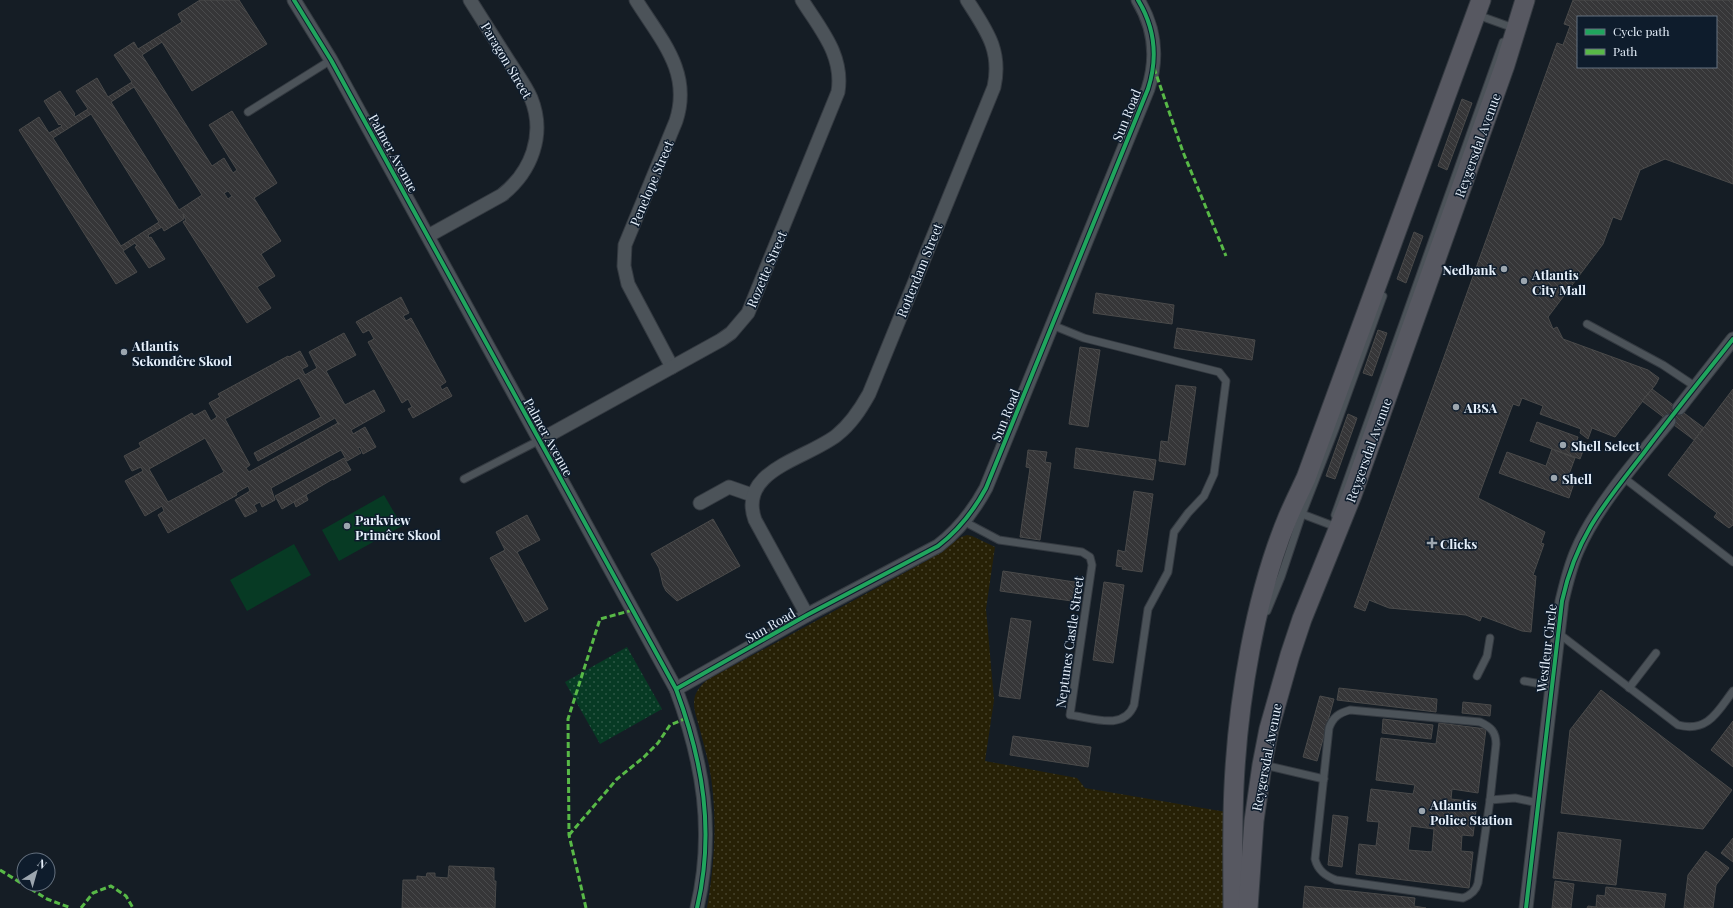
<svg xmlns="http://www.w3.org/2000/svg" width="1733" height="908" font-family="'Playfair Display',serif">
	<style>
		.grass { fill: #073a24 }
		.sand { fill: url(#sand-dots) }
		.park { fill: url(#park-dots) }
		.building { fill: url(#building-back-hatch); stroke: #4a4a4a; fill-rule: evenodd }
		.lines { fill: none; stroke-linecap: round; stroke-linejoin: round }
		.lane-casing { stroke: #343a41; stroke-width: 9 }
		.street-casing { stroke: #343a41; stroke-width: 15 }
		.secondary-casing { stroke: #343a41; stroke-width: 21 }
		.lane { stroke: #4c5359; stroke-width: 7 }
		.street { stroke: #4c5359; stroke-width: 13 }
		.secondary { stroke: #575861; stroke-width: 19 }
		.quiet { stroke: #58b947; stroke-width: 3; stroke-dasharray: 6 3; stroke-linecap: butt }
		.cycleway-casing { stroke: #0e1c2c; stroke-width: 6 }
		.cycleway { stroke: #20a55d; stroke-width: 4 }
		.poi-dot { fill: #9ca6af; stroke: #0e1c2c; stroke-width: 1.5 }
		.labels { text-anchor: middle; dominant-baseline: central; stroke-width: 3; stroke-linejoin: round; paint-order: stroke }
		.street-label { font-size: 13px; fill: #e5effa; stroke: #0e1c2c }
		.poi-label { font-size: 13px; font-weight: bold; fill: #e5effa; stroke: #0e1c2c; text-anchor: start }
	</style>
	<defs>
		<pattern id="sand-dots" width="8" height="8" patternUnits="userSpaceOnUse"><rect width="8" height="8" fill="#272106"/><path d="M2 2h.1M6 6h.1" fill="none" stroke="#46422b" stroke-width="1.8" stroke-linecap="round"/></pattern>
		<pattern id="park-dots" width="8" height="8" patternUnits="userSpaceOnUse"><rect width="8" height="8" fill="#073a24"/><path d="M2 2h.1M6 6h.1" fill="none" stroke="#2b5745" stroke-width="1.8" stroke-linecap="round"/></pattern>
		<pattern id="building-back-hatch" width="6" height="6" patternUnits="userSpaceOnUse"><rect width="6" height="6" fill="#363638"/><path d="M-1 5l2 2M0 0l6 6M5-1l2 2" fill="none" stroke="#494a4c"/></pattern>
	</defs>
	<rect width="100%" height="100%" fill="#151d25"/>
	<!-- grass -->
	<g class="grass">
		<path d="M384,495L402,526L339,561L322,530Z"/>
		<path d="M294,544L311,575L247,611L230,580Z"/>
	</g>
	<!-- sand -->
	<path class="sand" d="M967,535L972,536L995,547L986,609L994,700L985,761L1077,778L1085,788L1226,812L1227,908H707C715,861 718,813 709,765C706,753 703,741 700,730C698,721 694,712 694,703C694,693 700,686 707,680L928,560L961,537Z"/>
	<!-- park -->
	<path class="park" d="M627,647L662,709L600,744L565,682Z"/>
	<!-- building -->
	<g class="building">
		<path d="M200,0H239L267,44L192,91L162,42L142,55L212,166L224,158L233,173L237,170L209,125L232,111L277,183L254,198L281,241L261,254L275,276L257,287L271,308L247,323L183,222L186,220L183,214L184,219L164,231L162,227L148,235L149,238L151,237L165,259L149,268L135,247L137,246L135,243L123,251L137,272L116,284L19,130L39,117L49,133L62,126L60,124L59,125L44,101L60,91L75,114L74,115L75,117L88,109L76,91L97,78L108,97L132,82L114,55L134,42L138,49L182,22L178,14ZM134,87L202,195L179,210L111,102ZM91,114L159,222L121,246L53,138ZM228,191L232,196L228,199L224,193Z"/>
		<path d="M1573,0H1733V184L1665,159L1640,170L1621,220L1613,217L1603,244L1548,317L1553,329L1557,327L1563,339L1648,370L1659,378L1656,384L1615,437L1592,428L1588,439L1580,433L1581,429L1540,414L1543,406L1522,398L1519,406L1513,404L1478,498L1545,532L1541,543L1544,544L1533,575L1536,576L1531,632L1522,631L1482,616L1480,621L1466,615L1389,608L1369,600L1365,611L1354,607L1557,43L1563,45L1570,26L1564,24ZM1578,17H1716V67H1578Z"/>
		<path d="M1462,99L1472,103L1447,170L1438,166Z"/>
		<path d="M1414,232L1423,236L1406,283L1397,279Z"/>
		<path d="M1096,293L1174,305L1172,324L1093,313Z"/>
		<path d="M401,297L409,313L403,316L406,321L411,318L446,382L440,386L442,390L447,387L452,396L413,418L408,409L412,407L408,399L402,403L368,342L374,339L369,330L363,333L356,322Z"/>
		<path d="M1177,328L1255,340L1252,360L1174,348Z"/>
		<path d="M1378,330L1387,333L1372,376L1363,373Z"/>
		<path d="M344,333L356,355L326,371L345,405L374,390L385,411L351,430L353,434L365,427L376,447L363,454L360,447L358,448L361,453L347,461L341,450L271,488L275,500L262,507L260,502L254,505L257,511L245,517L235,500L250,491L248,486L236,493L237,495L168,533L158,515L164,511L162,506L145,516L125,481L143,471L141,467L132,471L124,456L141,447L139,443L192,413L194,416L205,410L211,421L217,417L209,403L220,397L218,394L288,356L289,357L300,351L308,366L302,369L305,375L317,368L309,352ZM299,378L321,417L254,453L258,461L335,418L339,425L338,423L249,472L246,468L250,465L225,419ZM205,438L224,472L168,502L149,469Z"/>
		<path d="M1080,347L1100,350L1088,427L1069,424Z"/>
		<path d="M1176,385L1196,387L1185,465L1159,461L1161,441L1168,442Z"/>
		<path d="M1652,389L1704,428L1694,440L1642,401Z"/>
		<path d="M1733,389V525L1729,528L1714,517L1717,513L1668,475Z"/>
		<path d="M1348,414L1357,418L1335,479L1326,476Z"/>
		<path d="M1537,422L1578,437L1577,440L1586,443L1580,459L1530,441Z"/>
		<path d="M1076,448L1156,460L1153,480L1074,468Z"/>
		<path d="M1552,449L1575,458L1569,474L1576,477L1569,498L1499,473L1507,452L1546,466Z"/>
		<path d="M1028,450L1047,452L1045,462L1051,463L1040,540L1020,537L1030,468L1026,467Z"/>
		<path d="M344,458L351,470L333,480V479L282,509L275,496Z"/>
		<path d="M1134,491L1153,494L1142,572L1122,569L1123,567L1116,566L1118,550L1125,552Z"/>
		<path d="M306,495L308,500L296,507L294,502Z"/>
		<path d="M527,515L540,540L517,552L548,609L525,622L490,558L505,550L496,532Z"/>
		<path d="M713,519L740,566L677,601L666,591L663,585L659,568L651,554Z"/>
		<path d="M1003,571L1081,583L1079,602L1000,591Z"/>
		<path d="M1104,582L1124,585L1113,663L1093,660Z"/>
		<path d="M1011,618L1031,621L1020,699L999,696Z"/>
		<path d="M1339,688L1437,699L1436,712L1337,700Z"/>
		<path d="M1601,690L1732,790L1703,829L1561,813L1570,730Z"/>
		<path d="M1320,696L1334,699L1317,761L1303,757Z"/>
		<path d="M1463,702L1491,705L1490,716L1462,713Z"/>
		<path d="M1383,719L1433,725L1431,739L1382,733Z"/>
		<path d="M1733,721V767L1711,750Z"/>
		<path d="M1439,723L1486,729L1478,793L1452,789L1451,799L1477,802L1473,836L1462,835L1461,851L1473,852L1469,888L1356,874L1359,844L1376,846L1379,822L1367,821L1371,789L1413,794L1415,785L1376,780L1381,738L1436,744ZM1411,826L1434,829L1432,852L1408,850Z"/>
		<path d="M1013,736L1091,747L1088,767L1010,755Z"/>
		<path d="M1333,815L1348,817L1342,867L1328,865Z"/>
		<path d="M1558,832L1621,840L1616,885L1553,878Z"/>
		<path d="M1733,838V862L1721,853Z"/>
		<path d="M1706,851L1729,868L1716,885L1713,908H1684L1688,875Z"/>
		<path d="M449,866L494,868V881H496L495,908H402L403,880H417V876L426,877L427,873H435V877L448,878Z"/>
		<path d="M1555,881L1574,884L1571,908H1552Z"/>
		<path d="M1305,886L1415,898L1414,906L1426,908H1303Z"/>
		<path d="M1606,887L1666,894L1664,908H1587L1588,906L1596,907L1597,895L1605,896Z"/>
	</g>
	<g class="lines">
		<defs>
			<g id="lane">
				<path d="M1483,17L1508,26"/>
				<path d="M248,112L331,60"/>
				<path d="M1587,324L1663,365L1696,387"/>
				<path d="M1624,478L1733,562"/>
				<path d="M464,479L540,440"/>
				<path d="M1302,514L1331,525"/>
				<path d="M1335,515L1503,42"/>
				<path d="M965,522L999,540L1082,552L1090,557L1092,565L1070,715C1092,718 1124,731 1134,705L1148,609L1168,572L1174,532L1188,513L1204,496L1214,474L1226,381L1219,372L1084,338L1052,325"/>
				<path d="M1267,611L1281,577L1302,514L1335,429L1383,296"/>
				<path d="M1558,633L1678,725C1708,733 1718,711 1733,691"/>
				<path d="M1477,676L1487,656L1490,638"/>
				<path d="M1524,681L1552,686"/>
				<path d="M1629,688L1656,653"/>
				<path d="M1350,710L1480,722C1491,727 1496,732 1496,744L1490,800L1478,883C1476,891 1471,895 1463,898L1336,880C1326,876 1318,871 1315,859L1329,728C1333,717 1339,713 1350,710Z"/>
				<path d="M1264,765L1324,779"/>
				<path d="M1490,800L1515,798L1538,803"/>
			</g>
			<g id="street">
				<path d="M294,0L331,60L676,689C703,762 715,831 697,908"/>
				<path d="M636,0C661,40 692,72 676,121L625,245L624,266L628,284L672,367"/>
				<path d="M428,236L502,195C531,172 546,135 531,98C525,84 514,70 506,57C494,38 482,19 470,0"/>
				<path d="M1679,408L1733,339"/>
				<path d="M540,440L721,340L731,333L748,313L838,92C844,55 820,29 802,0"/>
				<path d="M700,503L729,487L752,495"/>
				<path d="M807,615L755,520C737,470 807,459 837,435C851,424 860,410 869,394L994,87C1002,50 986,30 967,0"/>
				<path d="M676,689L807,615L938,546C959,530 973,512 986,488L1148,89C1158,58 1155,28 1138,0"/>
				<path d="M1526,908L1562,601C1566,584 1570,567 1577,551C1596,506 1638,459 1669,421"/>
			</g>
			<g id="secondary">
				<path d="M1233,908C1233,867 1232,827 1234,786C1238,701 1255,596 1288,517C1294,503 1300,491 1306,478L1481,0"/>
				<path d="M1248,908L1254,821L1262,765L1269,729L1290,655L1302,619L1352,495L1505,65L1525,0"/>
			</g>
		</defs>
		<!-- lane casing -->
		<use href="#lane" class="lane-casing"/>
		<!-- street casing -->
		<use href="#street" class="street-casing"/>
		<!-- secondary casing -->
		<use href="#secondary" class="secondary-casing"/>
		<!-- lane -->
		<use href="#lane" class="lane"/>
		<!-- street -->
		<use href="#street" class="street"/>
		<!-- secondary -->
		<use href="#secondary" class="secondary"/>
		<!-- quiet -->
		<g class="quiet">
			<path d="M1154,68L1183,152L1226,256"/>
			<path d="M569,835L617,779L644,757L658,743L670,725L687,718"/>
			<path d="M0,870L47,899L71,908"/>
			<path d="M81,908L93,893L111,886L126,896L133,908"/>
			<path d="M586,908L569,835L568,719L600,619L633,610"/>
		</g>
		<defs>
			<g id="cycleway">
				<path d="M294,0L331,60L676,689C703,762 715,831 697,908"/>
				<path d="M676,689L807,615L938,546C959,530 973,512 986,488L1148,89C1158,58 1155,28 1138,0"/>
				<path d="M1526,908L1562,601C1576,537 1604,504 1643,454C1672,415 1703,377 1733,339"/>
			</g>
		</defs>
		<!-- cycleway casing -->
		<use href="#cycleway" class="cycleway-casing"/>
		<!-- cycleway -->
		<use href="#cycleway" class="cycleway"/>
	</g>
	<!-- markers -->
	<g class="poi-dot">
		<circle cx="1504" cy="269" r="4"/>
		<circle cx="1524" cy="281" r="4"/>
		<circle cx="124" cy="352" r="4"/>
		<circle cx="1456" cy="407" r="4"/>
		<circle cx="1563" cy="445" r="4"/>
		<circle cx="1554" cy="478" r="4"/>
		<circle cx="347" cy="526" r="4"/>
		<path d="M1430 537h4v4h4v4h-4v4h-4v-4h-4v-4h4z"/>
		<circle cx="1422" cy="811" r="4"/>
	</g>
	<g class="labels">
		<!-- street labels -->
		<g class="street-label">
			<text transform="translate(507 60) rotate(59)">Paragon Street</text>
			<text transform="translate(1126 115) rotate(-68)">Sun Road</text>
			<text transform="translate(1477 145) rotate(-70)">Reygersdal Avenue</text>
			<text transform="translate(394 153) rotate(61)">Palmer Avenue</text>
			<text transform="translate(651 183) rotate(-67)">Penelope Street</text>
			<text transform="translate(766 269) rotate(-67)">Rozette Street</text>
			<text transform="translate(919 270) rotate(-68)">Rotterdam Street</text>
			<text transform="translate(1005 415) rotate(-68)">Sun Road</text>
			<text transform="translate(549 437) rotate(61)">Palmer Avenue</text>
			<text transform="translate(1368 450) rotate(-70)">Reygersdal Avenue</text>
			<text transform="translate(770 625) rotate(-30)">Sun Road</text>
			<text transform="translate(1069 642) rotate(-82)">Neptunes Castle Street</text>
			<text transform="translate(1546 648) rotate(-83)">Wesfleur Circle</text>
			<text transform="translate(1266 757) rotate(-79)">Reygersdal Avenue</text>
		</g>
		<!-- poi labels -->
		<g class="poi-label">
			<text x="1496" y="269" text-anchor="end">Nedbank</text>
			<text x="1532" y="274">Atlantis<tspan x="1532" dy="15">City Mall</tspan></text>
			<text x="132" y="345">Atlantis<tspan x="132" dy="15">Sekondêre Skool</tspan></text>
			<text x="1464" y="407">ABSA</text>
			<text x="1571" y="445">Shell Select</text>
			<text x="1562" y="478">Shell</text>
			<text x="355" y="519">Parkview<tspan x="355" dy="15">Primêre Skool</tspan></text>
			<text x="1440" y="543">Clicks</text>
			<text x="1430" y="804">Atlantis<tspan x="1430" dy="15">Police Station</tspan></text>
		</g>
	</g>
	<!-- legend -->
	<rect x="1577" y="16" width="140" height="52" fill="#0e1c2c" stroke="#64707e"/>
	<rect x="1585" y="29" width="20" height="6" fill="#20a55d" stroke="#64707e"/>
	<text x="1613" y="36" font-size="12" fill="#e5effa">Cycle path</text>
	<rect x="1585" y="49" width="20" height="6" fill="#58b947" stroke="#64707e"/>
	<text x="1613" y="56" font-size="12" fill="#e5effa">Path</text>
	<!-- north arrow -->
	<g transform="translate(36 872) rotate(37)"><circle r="19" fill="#0e1c2c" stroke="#64707e"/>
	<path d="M0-3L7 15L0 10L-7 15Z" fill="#9ca6af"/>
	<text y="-6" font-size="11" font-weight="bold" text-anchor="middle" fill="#e5effa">N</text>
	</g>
</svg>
